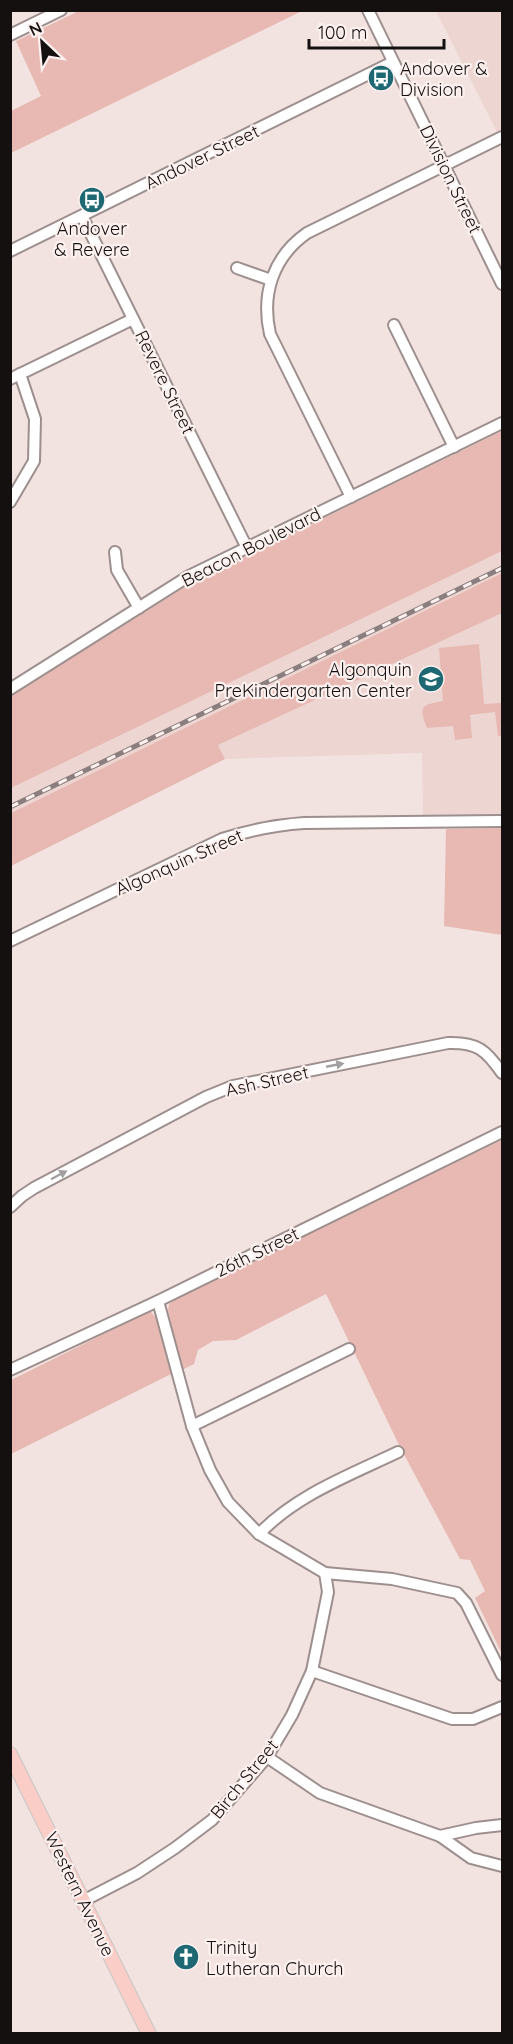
<svg xmlns="http://www.w3.org/2000/svg" width="513" height="2044" font-family="Quicksand,sans-serif">
	<style>
		.built { fill: #edd5d2 }
		.green { fill: #e8b9b2 }
		.lines { fill: none; stroke-linecap: round; stroke-linejoin: round }
		.minor-casing { stroke: #9d8f8d; stroke-width: 14 }
		.major-casing { stroke: #c7c6c6; stroke-width: 16 }
		.minor { stroke: #fff; stroke-width: 10 }
		.major { stroke: #fbcdc7; stroke-width: 14 }
		.rail-casing { stroke: #8a7f7e; stroke-width: 5 }
		.rail { stroke: #fdf1ef; stroke-width: 3; stroke-dasharray: 9; stroke-linecap: butt }
		.oneway { fill: #a19f9f }
		.labels { text-anchor: middle; dominant-baseline: central; stroke-width: 4.5; stroke-linejoin: round; paint-order: stroke }
		.poi-label { font-size: 18px; fill: #151010; stroke: #fdf1ef; text-anchor: start }
		.street-label { font-size: 18px; fill: #151010; stroke: #fdf1ef }
	</style>
	<rect width="100%" height="100%" fill="#f2e3e0"/>
	<!-- built -->
	<g class="built">
		<path d="M436,11H502V129L497,132Z"/>
		<path d="M502,551V573L11,813L10,788Z"/>
		<path d="M502,613V817H423L422,753L225,759L218,745Z"/>
	</g>
	<!-- green -->
	<g class="green">
		<path d="M79,11V10L302,11L11,153V111L41,96L16,41Z"/>
		<path d="M502,431V551L11,788V696L193,582Z"/>
		<path d="M502,573V613L218,745L225,759L11,866V813Z"/>
		<path d="M479,644L484,704L501,703L502,705V736H498L495,712L470,715L472,738L455,740L453,726L427,728C419,707 420,705 443,701L439,648Z"/>
		<path d="M502,828V935L444,926L446,829Z"/>
		<path d="M502,1140V1654L475,1598L485,1591L470,1560L460,1559L400,1447L326,1294L236,1340L213,1341L198,1350L194,1364L182,1370L168,1310L169,1304L181,1295Z"/>
		<path d="M150,1311L157,1319L171,1374L11,1454V1380Z"/>
	</g>
	<g class="lines">
		<defs>
			<g id="minor">
				<path d="M368,10L502,284"/>
				<path d="M10,35L61,10"/>
				<path d="M82,216L247,548"/>
				<path d="M10,251L393,62"/>
				<path d="M237,268L271,280"/>
				<path d="M394,325L454,447"/>
				<path d="M10,379L133,319"/>
				<path d="M351,497L270,334C261,294 273,257 307,233L502,137"/>
				<path d="M10,502L34,461L35,419L20,374"/>
				<path d="M115,552L117,570L139,608"/>
				<path d="M10,689L189,576L502,423"/>
				<path d="M10,941L222,839C250,830 275,825 304,823L502,821"/>
				<path d="M10,1207L22,1196L34,1188L206,1097L233,1086L448,1043C477,1042 486,1050 502,1073"/>
				<path d="M158,1301L192,1426L210,1470L228,1502L259,1534L325,1573L392,1579L457,1593L466,1603L502,1675"/>
				<path d="M10,1370L158,1301L502,1132"/>
				<path d="M192,1426L349,1349"/>
				<path d="M259,1534C296,1495 350,1475 398,1452"/>
				<path d="M312,1671L452,1719H473L502,1707"/>
				<path d="M267,1757L320,1793L440,1836L471,1858L502,1866"/>
				<path d="M440,1836L476,1828L502,1825"/>
				<path d="M83,1901L137,1873L175,1848L212,1820L267,1757L292,1715L312,1671L328,1592L325,1573"/>
			</g>
			<path id="major" d="M10,1754L149,2034"/>
		</defs>
		<!-- minor casing -->
		<use href="#minor" class="minor-casing"/>
		<!-- major casing -->
		<use href="#major" class="major-casing"/>
		<!-- minor -->
		<use href="#minor" class="minor"/>
		<!-- major -->
		<use href="#major" class="major"/>
		<defs>
			<path id="rail" d="M10,807L502,568"/>
		</defs>
		<!-- rail casing -->
		<use href="#rail" class="rail-casing"/>
		<!-- rail -->
		<use href="#rail" class="rail"/>
	</g>
	<!-- one-way arrows -->
	<defs><path id="oneway-solid" d="M-6-.8H1V-3.2L6.5 0L1 3.2V.8H-6Z" transform="scale(1.5)"/></defs>
	<g class="oneway">
		<use href="#oneway-solid" transform="translate(335 1065) rotate(-11)"/>
		<use href="#oneway-solid" transform="translate(59 1175) rotate(-28)"/>
	</g>
	<!-- icons -->
	<defs>
		<symbol id="bus-disc" viewBox="-11 -11 22 22"><circle r="9.5" fill="#1d6872" stroke="#fdf1ef"/><path d="M-5-6H5V4H4V6H2V4H-2V6H-4V4H-5ZM-3.5-4V0h7V-4ZM-3.5 1.2v1.5H-2V1.2ZM2 1.2v1.5H3.5V1.2Z" fill="#fff"/></symbol>
		<symbol id="school-disc" viewBox="-11 -11 22 22"><circle r="9.5" fill="#1d6872" stroke="#fdf1ef"/><path d="M0-5L7-2L0 1L-7-2ZM-4 1L0 2.5L4 1V4Q0 6-4 4Z" fill="#fff"/></symbol>
		<symbol id="church-disc" viewBox="-11 -11 22 22"><circle r="9.5" fill="#1d6872" stroke="#fdf1ef"/><path d="M-1.2-6h2.4v3.5h3.3v2.4h-3.3V6h-2.4V-.1h-3.3v-2.4h3.3Z" fill="#fff"/></symbol>
	</defs>
	<g fill-rule="evenodd">
		<use href="#bus-disc" x="366" y="63" width="30" height="30"/>
		<use href="#bus-disc" x="77" y="185" width="30" height="30"/>
		<use href="#school-disc" x="416" y="664" width="30" height="30"/>
		<use href="#church-disc" x="171" y="1942" width="30" height="30"/>
	</g>
	<g class="labels">
		<!-- poi labels -->
		<g class="poi-label">
			<text x="400" y="68">Andover &amp;<tspan x="400" dy="21">Division</tspan></text>
			<text x="92" y="228" text-anchor="middle">Andover<tspan x="92" dy="21">&amp; Revere</tspan></text>
			<text x="412" y="669" text-anchor="end">Algonquin<tspan x="412" dy="21">PreKindergarten Center</tspan></text>
			<text x="206" y="1947">Trinity<tspan x="206" dy="21">Lutheran Church</tspan></text>
		</g>
		<!-- street labels -->
		<g class="street-label">
			<text transform="translate(202 157) rotate(-26)">Andover Street</text>
			<text transform="translate(451 179) rotate(64)">Division Street</text>
			<text transform="translate(165 382) rotate(64)">Revere Street</text>
			<text transform="translate(251 547) rotate(-27)">Beacon Boulevard</text>
			<text transform="translate(179 862) rotate(-24)">Algonquin Street</text>
			<text transform="translate(267 1081) rotate(-13)">Ash Street</text>
			<text transform="translate(257 1252) rotate(-26)">26th Street</text>
			<text transform="translate(244 1779) rotate(-51)">Birch Street</text>
			<text transform="translate(80 1894) rotate(64)">Western Avenue</text>
		</g>
	</g>
	<!-- border -->
	<rect width="513" height="2044" fill="none" stroke="#151010" stroke-width="24"/>
	<!-- north arrow -->
	<g transform="translate(42 42) rotate(334)" stroke="#fdf1ef" stroke-width="4.5" paint-order="stroke">
	<path d="M0-4.5L10 22L0 15L-10 22Z" fill="#151010"/>
	<text y="-9" font-size="16" font-weight="bold" text-anchor="middle" fill="#151010">N</text>
	</g>
	<!-- scale -->
	<path d="M309 39v9h135v-9" fill="none" stroke="#151010" stroke-width="3"/>
	<text x="318" y="39" font-size="18" fill="#151010" stroke="#fdf1ef" stroke-width="4.5" paint-order="stroke">100 m</text>
</svg>
